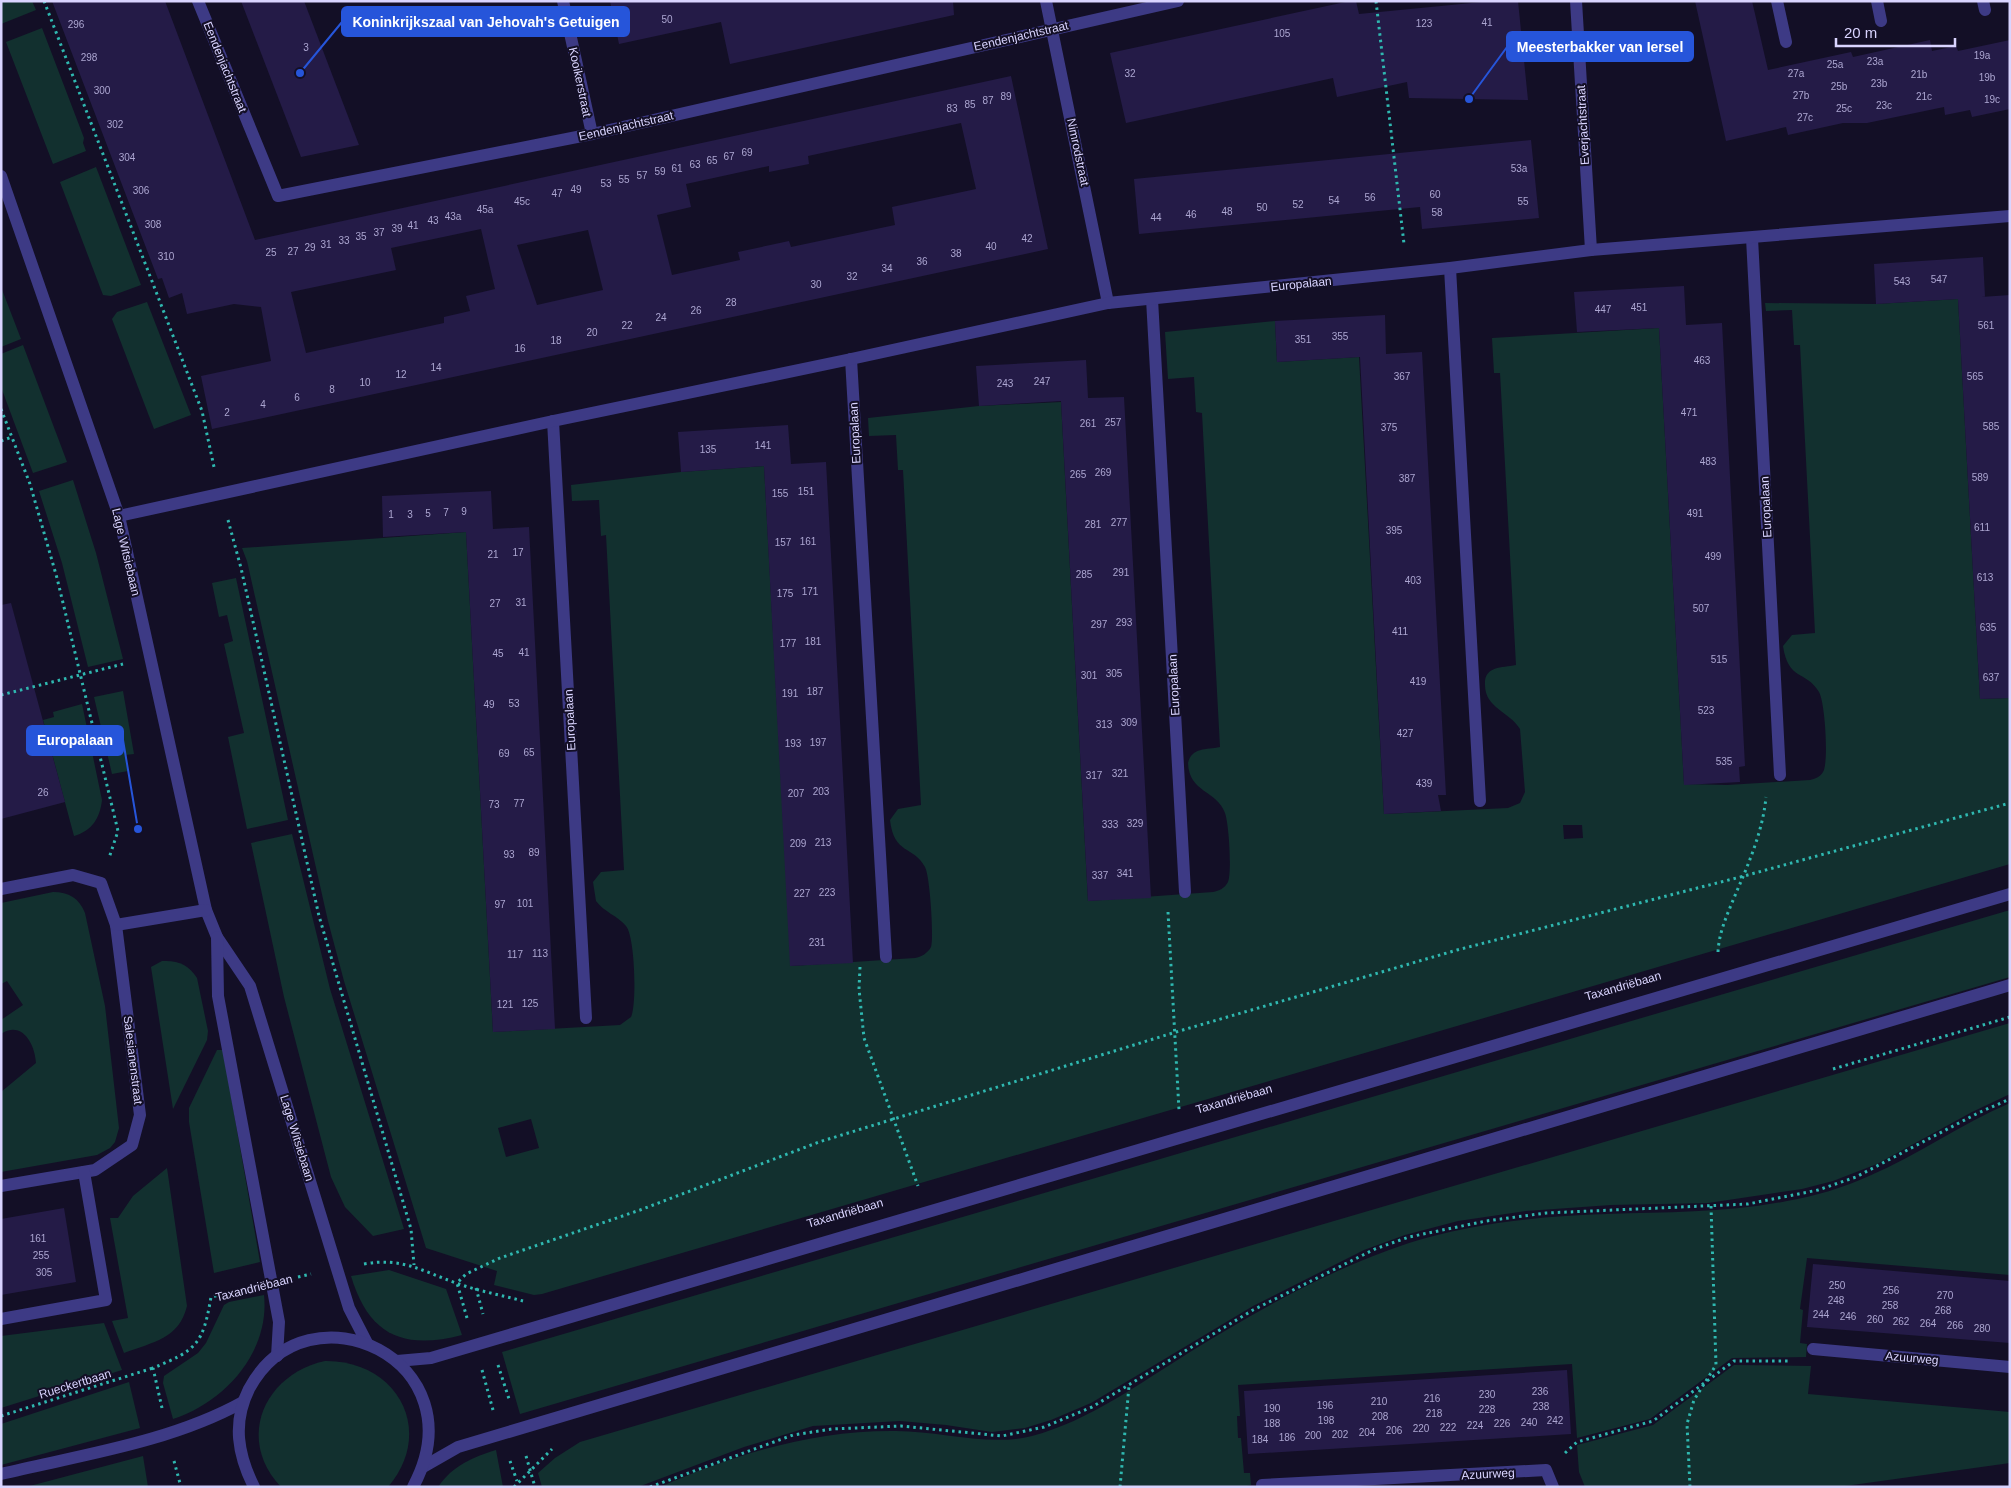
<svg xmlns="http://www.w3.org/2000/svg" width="2011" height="1488" font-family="Arial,sans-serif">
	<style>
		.green { fill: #12302f; fill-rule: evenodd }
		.building { fill: #241b47; fill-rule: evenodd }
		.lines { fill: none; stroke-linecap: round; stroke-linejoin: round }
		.path { stroke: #2fb8b0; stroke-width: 3; stroke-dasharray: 2.5 4; stroke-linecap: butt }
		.service { stroke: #3d3a85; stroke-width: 12 }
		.minor { stroke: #3d3a85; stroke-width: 12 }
		.tertiary { stroke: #3d3a85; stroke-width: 12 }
		.labels { text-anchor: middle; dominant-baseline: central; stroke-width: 4; stroke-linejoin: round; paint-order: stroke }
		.number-label { font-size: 10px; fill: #aca6d1 }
		.street-label { font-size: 12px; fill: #d9d4ff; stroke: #130f26 }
		.leader { fill: none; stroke: #2655da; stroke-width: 2 }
		.callout-dot { fill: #2655da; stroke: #130f26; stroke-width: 2 }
		.callout { fill: #2655da; stroke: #2655da; stroke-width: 2 }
		.callout-label { font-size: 14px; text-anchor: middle; font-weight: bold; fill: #fff }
	</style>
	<rect width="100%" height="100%" fill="#130f26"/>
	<!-- green -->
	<g class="green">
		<path d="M1,1H32L36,10L1,24Z"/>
		<path d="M42,28L84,138L83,143L86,151L53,164L6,42Z"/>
		<path d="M96,167L141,285L111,296L103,295L60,182Z"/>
		<path d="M1,287L21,339L1,347Z"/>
		<path d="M1958,299L1980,699L2010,698V864L542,1294L534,1295L494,1285L497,1271L426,1248L344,981L328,921L247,561L242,548L466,532L493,1032L620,1025L631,1017C637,1005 635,936 626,926C618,916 604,912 596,901L593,882L601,872L624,870L606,535L601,536L599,500L572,501L571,485L681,472L764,466L791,966L915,958C921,957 928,953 931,947C934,939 930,876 925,867C913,845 894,855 890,820L898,809L921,805L903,470H898L896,435L869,436L868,418L979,406L1061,402L1088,901L1213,892C1219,891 1225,888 1228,882C1232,872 1229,824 1225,813C1217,790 1189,793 1188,763C1192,747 1206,750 1220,747L1202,413L1196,412L1194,377L1168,379L1165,332L1275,321L1277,362L1359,357L1384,814L1508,808L1520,803L1525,792L1520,729C1510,712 1485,708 1485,685C1484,666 1501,668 1516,665L1500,373H1494L1492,338L1659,328L1684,784L1727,785L1810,780C1815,779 1820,777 1823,772C1829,763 1825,702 1819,692C1806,670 1788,681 1783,646L1792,635L1815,633L1800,345H1794L1792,310L1766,311L1765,303L1876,304ZM1582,825L1583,838L1564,839L1563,825ZM531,1119L539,1148L506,1157L498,1128Z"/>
		<path d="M147,302L191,415L154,429L112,319L117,312Z"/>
		<path d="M23,345L67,462L33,473L1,387V354Z"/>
		<path d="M73,480L96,553L123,659L88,667L62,563L39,491Z"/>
		<path d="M236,578L288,820L247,829L228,737L244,733L224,644L233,641L227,615L219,617L212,583Z"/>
		<path d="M123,691L134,754L125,755L128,771L112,774L94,697Z"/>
		<path d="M82,704L102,800C100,818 92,831 74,836L43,720L54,717L53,712Z"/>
		<path d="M292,834L330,989L404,1229L373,1236L345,1207L331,1177L284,997L251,843Z"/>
		<path d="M53,892C69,892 79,898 85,913L105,1006L119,1128L115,1142L110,1148L97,1155L1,1172V1092L36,1063C35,1044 22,1020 1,1034V1020L23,1005L7,981L1,984V903Z"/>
		<path d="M2010,910V977L520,1414L502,1352Z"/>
		<path d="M162,961C178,960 189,965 197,978L208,1031L207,1040L173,1109L151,967Z"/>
		<path d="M2010,1023V1094L1972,1112L1877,1164L1833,1181L1802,1189L1708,1203L1611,1205L1526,1211L1458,1221L1405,1235L1364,1250L1253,1306L1091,1403L1051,1420L1025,1428L992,1432L946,1425L900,1421L813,1426L744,1447L638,1487H542L538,1473L555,1458L580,1442Z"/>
		<path d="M217,1050H223L260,1262L214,1273L189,1122V1108Z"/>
		<path d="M2010,1103V1275L1807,1258L1800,1309L1803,1310L1800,1343L1807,1344L1806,1357L1732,1358L1650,1419L1577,1438L1572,1364L1238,1385L1240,1416H1237L1238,1438H1241L1244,1473H1250L1251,1485L1243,1487H660C735,1454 814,1430 896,1431C942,1431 988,1447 1032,1436C1089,1421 1140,1383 1190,1352C1258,1310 1332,1268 1409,1243C1472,1223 1541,1216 1607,1214C1668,1212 1727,1213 1787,1201C1815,1196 1843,1188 1869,1176C1918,1155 1961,1124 2010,1103Z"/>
		<path d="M167,1168L187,1306C179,1339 153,1342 124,1353L112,1321L128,1318L110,1218H118L133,1196Z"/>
		<path d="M389,1270L446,1289L462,1335C404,1350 369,1336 351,1276Z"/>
		<path d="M264,1295C270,1352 225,1402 173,1419L163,1383L164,1376L198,1353L206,1343L224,1305L229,1302Z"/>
		<path d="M104,1323L122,1370L1,1408V1336Z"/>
		<path d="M325,1361C397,1360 436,1431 388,1487H281C235,1438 265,1374 325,1361Z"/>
		<path d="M1734,1365L1811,1366L1808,1394L2010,1412V1463L1838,1487H1585L1579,1472L1577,1445L1653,1425Z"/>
		<path d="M129,1382L140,1428L1,1465V1424Z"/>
		<path d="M496,1450L503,1487H438C452,1466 473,1457 496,1450Z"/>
		<path d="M143,1456L148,1487H26Z"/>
	</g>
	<!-- building -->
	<g class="building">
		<path d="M52,1H165L255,240L1011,76L1048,249L212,429L201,376L271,361L261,307L234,304L187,314L182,293L169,298L162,278L158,279ZM961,123L976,189L892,207L895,225L791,247L789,241L738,252L740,260L672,275L657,215L691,207L686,184L769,166V172L809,164L808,156ZM481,229L495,289L466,296L470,311L444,317V323L306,353L291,292L396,270L391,248ZM588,230L603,290L537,305L517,245Z"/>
		<path d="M241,1H304L359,145L301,157Z"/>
		<path d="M610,1H953L954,15L730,64L721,22L619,44Z"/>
		<path d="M1350,1H1356L1359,14L1492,1H1518L1528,100L1409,98L1407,82L1337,97L1333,78L1126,123L1110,53Z"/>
		<path d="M1695,1H1752L1768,70L1851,52L1853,57L1930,40L1932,51L1956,46L1958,51L2010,40V109L1972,117L1970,110L1945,115L1944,107L1867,123H1843L1788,135L1786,127L1726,141Z"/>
		<path d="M1531,140L1539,218L1422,229L1420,207L1139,234L1134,179Z"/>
		<path d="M1983,257L1985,297H1981L2010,295V698L1980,699L1958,299L1876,304L1874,264Z"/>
		<path d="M1684,286L1686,325L1722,323L1745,766L1739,767L1740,782L1684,785L1659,328L1577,332L1574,292Z"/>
		<path d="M1385,315L1386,354L1422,352L1446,795H1438L1441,811L1384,814L1360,357L1277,362L1275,321Z"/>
		<path d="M1086,360L1088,398L1124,397L1151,898L1088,901L1061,401L979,406L976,366Z"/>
		<path d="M788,425L791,464L826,462L853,963L790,966L764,466L681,472L678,432Z"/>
		<path d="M491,491L493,529L529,527L555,1029L493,1032L466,532L383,537L382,496Z"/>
		<path d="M11,603L65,802L1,819V605Z"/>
		<path d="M64,1208L76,1282L1,1295V1219Z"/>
		<path d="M1813,1264L2010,1281V1343L1807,1327Z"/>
		<path d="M1567,1370L1571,1434L1248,1454L1244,1391Z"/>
	</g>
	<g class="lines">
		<!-- path -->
		<g class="path">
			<path d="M44,1L202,411L214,467"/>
			<path d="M1376,1L1404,244"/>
			<path d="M1,409L30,484L57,578L118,831L109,858"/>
			<path d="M1,441L12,437"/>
			<path d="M228,520L241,568L319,916L411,1229L414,1265"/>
			<path d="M1,695L123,664"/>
			<path d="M1168,912L1179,1110"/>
			<path d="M1718,952C1719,931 1728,913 1736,893C1749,863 1763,830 1766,797"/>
			<path d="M860,967L859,989L864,1038L918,1186"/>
			<path d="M1833,1069L2010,1017"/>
			<path d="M364,1264C402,1257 422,1271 456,1283C478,1291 501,1295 523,1301"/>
			<path d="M298,1277L311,1274"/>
			<path d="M476,1288L483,1314"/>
			<path d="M467,1318L457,1283L466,1274L500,1258L640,1210L819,1142L1176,1032L1457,950L1744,876L2010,803"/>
			<path d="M498,1365L510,1402"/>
			<path d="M482,1370L493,1410"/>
			<path d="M162,1408L153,1368C197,1350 203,1344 211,1297L245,1289"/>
			<path d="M1,1416L153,1368"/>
			<path d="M1565,1453L1577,1442L1653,1421L1734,1361H1789"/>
			<path d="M526,1456L535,1487"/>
			<path d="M174,1461L181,1487"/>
			<path d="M510,1461L517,1481"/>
			<path d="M514,1487L552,1449"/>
			<path d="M650,1487L793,1435L832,1429L901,1426L1002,1436L1044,1427L1092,1407L1253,1310L1375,1249L1409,1237L1486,1221L1546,1213L1748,1204L1818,1190L1856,1177L1978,1113L2010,1099"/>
			<path d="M1120,1487L1129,1386"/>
			<path d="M1690,1487L1687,1424L1694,1400L1716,1365L1711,1206"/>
		</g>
		<!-- service -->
		<g class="service">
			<path d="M1777,1L1786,42"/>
			<path d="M1877,1L1881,21"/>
			<path d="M1983,1L1985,10"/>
			<path d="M1,1186L95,1170L132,1145L140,1115L116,925"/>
			<path d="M1,1319L106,1300L84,1172"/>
		</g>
		<!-- minor -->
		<g class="minor">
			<path d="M198,1L278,196L592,134L1178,1"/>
			<path d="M563,1L592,134"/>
			<path d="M1046,1L1108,303"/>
			<path d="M1576,1L1591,250"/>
			<path d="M1,176L119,516L206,910L217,937L250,986L349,1308L367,1343"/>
			<path d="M1752,238L1780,775"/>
			<path d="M1450,268L1480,801"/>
			<path d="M1152,299L1185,892"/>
			<path d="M851,359L886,957"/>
			<path d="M553,421L586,1018"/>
			<path d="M119,516L553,421L851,359L1108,303L1450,268L1591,250L2010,216"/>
			<path d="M1,889L73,875L101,883L116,925L206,910"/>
			<path d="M217,937L218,996L279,1322L277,1356"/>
			<path d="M1813,1349L2010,1367"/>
			<path d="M1262,1485L1546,1470L1553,1487"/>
		</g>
		<!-- tertiary -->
		<g class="tertiary">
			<path d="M397,1361L431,1358L2010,894"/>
			<path d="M423,1467L458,1447L2010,985"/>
			<path d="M1,1474C81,1455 171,1442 243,1402"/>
			<path d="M254,1487C238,1455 232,1423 249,1389C308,1279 481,1361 413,1487"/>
		</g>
	</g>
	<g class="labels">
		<!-- number labels -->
		<g class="number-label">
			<text x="667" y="19">50</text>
			<text x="1487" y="22">41</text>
			<text x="1424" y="23">123</text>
			<text x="76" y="24">296</text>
			<text x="1282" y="33">105</text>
			<text x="306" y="47">3</text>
			<text x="1982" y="55">19a</text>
			<text x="89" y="57">298</text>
			<text x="1875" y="61">23a</text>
			<text x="1835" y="64">25a</text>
			<text x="1130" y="73">32</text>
			<text x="1796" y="73">27a</text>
			<text x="1919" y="74">21b</text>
			<text x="1987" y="77">19b</text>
			<text x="1879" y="83">23b</text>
			<text x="1839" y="86">25b</text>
			<text x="102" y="90">300</text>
			<text x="1801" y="95">27b</text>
			<text x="1006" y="96">89</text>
			<text x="1924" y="96">21c</text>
			<text x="1992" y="99">19c</text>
			<text x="988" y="100">87</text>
			<text x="970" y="104">85</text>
			<text x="1884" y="105">23c</text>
			<text x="952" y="108">83</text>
			<text x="1844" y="108">25c</text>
			<text x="1805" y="117">27c</text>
			<text x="115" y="124">302</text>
			<text x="747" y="152">69</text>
			<text x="729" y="156">67</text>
			<text x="127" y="157">304</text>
			<text x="712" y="160">65</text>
			<text x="695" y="164">63</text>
			<text x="677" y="168">61</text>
			<text x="1519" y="168">53a</text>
			<text x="660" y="171">59</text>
			<text x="642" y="175">57</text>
			<text x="624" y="179">55</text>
			<text x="606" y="183">53</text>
			<text x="576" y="189">49</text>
			<text x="141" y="190">306</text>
			<text x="557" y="193">47</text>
			<text x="1435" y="194">60</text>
			<text x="1370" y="197">56</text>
			<text x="1334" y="200">54</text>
			<text x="522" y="201">45c</text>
			<text x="1523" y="201">55</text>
			<text x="1298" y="204">52</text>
			<text x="1262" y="207">50</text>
			<text x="485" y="209">45a</text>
			<text x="1227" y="211">48</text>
			<text x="1437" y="212">58</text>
			<text x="1191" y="214">46</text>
			<text x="453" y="216">43a</text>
			<text x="1156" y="217">44</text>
			<text x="433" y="220">43</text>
			<text x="153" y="224">308</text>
			<text x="413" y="225">41</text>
			<text x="397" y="228">39</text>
			<text x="379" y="232">37</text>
			<text x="361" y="236">35</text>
			<text x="1027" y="238">42</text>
			<text x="344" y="240">33</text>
			<text x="326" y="244">31</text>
			<text x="991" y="246">40</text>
			<text x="310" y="247">29</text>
			<text x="293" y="251">27</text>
			<text x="271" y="252">25</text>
			<text x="956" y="253">38</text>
			<text x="166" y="256">310</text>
			<text x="922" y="261">36</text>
			<text x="887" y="268">34</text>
			<text x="852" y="276">32</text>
			<text x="1939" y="279">547</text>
			<text x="1902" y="281">543</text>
			<text x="816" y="284">30</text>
			<text x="731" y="302">28</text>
			<text x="1639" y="307">451</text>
			<text x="1603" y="309">447</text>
			<text x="696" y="310">26</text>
			<text x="661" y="317">24</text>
			<text x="627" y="325">22</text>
			<text x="1986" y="325">561</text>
			<text x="592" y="332">20</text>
			<text x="1340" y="336">355</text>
			<text x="1303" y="339">351</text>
			<text x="556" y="340">18</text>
			<text x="520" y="348">16</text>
			<text x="1702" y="360">463</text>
			<text x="436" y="367">14</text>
			<text x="401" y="374">12</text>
			<text x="1402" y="376">367</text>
			<text x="1975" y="376">565</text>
			<text x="1042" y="381">247</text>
			<text x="365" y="382">10</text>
			<text x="1005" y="383">243</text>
			<text x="332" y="389">8</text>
			<text x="297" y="397">6</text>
			<text x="263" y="404">4</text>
			<text x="227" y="412">2</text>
			<text x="1689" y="412">471</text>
			<text x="1113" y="422">257</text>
			<text x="1088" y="423">261</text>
			<text x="1991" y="426">585</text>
			<text x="1389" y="427">375</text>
			<text x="763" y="445">141</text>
			<text x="708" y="449">135</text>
			<text x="1708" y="461">483</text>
			<text x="1103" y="472">269</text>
			<text x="1078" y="474">265</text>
			<text x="1980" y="477">589</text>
			<text x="1407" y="478">387</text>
			<text x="806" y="491">151</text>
			<text x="780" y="493">155</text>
			<text x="464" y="511">9</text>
			<text x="446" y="512">7</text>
			<text x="428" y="513">5</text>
			<text x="1695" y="513">491</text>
			<text x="391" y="514">1</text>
			<text x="410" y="514">3</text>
			<text x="1119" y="522">277</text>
			<text x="1093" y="524">281</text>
			<text x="1982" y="527">611</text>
			<text x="1394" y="530">395</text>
			<text x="808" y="541">161</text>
			<text x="783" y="542">157</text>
			<text x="518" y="552">17</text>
			<text x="493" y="554">21</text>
			<text x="1713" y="556">499</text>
			<text x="1121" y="572">291</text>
			<text x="1084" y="574">285</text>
			<text x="1985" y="577">613</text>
			<text x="1413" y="580">403</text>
			<text x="810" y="591">171</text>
			<text x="785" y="593">175</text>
			<text x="521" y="602">31</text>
			<text x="495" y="603">27</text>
			<text x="1701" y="608">507</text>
			<text x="1124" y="622">293</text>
			<text x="1099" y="624">297</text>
			<text x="1988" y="627">635</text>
			<text x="1400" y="631">411</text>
			<text x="813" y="641">181</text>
			<text x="788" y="643">177</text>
			<text x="524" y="652">41</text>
			<text x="498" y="653">45</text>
			<text x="1719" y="659">515</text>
			<text x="1114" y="673">305</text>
			<text x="1089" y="675">301</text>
			<text x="1991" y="677">637</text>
			<text x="1418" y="681">419</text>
			<text x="815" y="691">187</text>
			<text x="790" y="693">191</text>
			<text x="514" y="703">53</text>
			<text x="489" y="704">49</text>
			<text x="1706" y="710">523</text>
			<text x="1129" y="722">309</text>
			<text x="1104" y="724">313</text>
			<text x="1405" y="733">427</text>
			<text x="818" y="742">197</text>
			<text x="793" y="743">193</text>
			<text x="529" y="752">65</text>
			<text x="504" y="753">69</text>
			<text x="1724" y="761">535</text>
			<text x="1120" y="773">321</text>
			<text x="1094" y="775">317</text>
			<text x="1424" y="783">439</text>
			<text x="821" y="791">203</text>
			<text x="43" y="792">26</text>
			<text x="796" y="793">207</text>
			<text x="519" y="803">77</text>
			<text x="494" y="804">73</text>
			<text x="1135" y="823">329</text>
			<text x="1110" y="824">333</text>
			<text x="823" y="842">213</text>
			<text x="798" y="843">209</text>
			<text x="534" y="852">89</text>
			<text x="509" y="854">93</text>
			<text x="1125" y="873">341</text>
			<text x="1100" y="875">337</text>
			<text x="827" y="892">223</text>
			<text x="802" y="893">227</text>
			<text x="525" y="903">101</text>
			<text x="500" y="904">97</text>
			<text x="817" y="942">231</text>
			<text x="540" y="953">113</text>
			<text x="515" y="954">117</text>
			<text x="530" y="1003">125</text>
			<text x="505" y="1004">121</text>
			<text x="38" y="1238">161</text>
			<text x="41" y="1255">255</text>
			<text x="44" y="1272">305</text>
			<text x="1837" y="1285">250</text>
			<text x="1891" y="1290">256</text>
			<text x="1945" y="1295">270</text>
			<text x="1836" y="1300">248</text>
			<text x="1890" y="1305">258</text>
			<text x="1943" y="1310">268</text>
			<text x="1821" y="1314">244</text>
			<text x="1848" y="1316">246</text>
			<text x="1875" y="1319">260</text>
			<text x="1901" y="1321">262</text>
			<text x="1928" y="1323">264</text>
			<text x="1955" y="1325">266</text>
			<text x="1982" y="1328">280</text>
			<text x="1540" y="1391">236</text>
			<text x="1487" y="1394">230</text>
			<text x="1432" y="1398">216</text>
			<text x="1379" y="1401">210</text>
			<text x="1325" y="1405">196</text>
			<text x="1541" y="1406">238</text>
			<text x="1272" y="1408">190</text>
			<text x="1487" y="1409">228</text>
			<text x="1434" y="1413">218</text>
			<text x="1380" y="1416">208</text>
			<text x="1326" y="1420">198</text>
			<text x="1555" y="1420">242</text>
			<text x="1529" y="1422">240</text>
			<text x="1272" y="1423">188</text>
			<text x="1502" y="1423">226</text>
			<text x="1475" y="1425">224</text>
			<text x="1448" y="1427">222</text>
			<text x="1421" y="1428">220</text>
			<text x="1394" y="1430">206</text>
			<text x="1367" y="1432">204</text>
			<text x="1340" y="1434">202</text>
			<text x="1313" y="1435">200</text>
			<text x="1287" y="1437">186</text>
			<text x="1260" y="1439">184</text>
		</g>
		<!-- street labels -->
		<g class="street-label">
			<text transform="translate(1021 36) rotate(-13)">Eendenjachtstraat</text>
			<text transform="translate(225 67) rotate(68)">Eendenjachtstraat</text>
			<text transform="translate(580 82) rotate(78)">Kooikerstraat</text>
			<text transform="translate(1583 125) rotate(-93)">Everjachtstraat</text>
			<text transform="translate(626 126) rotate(-13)">Eendenjachtstraat</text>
			<text transform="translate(1078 152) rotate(78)">Nimrodstraat</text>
			<text transform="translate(1301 284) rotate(-6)">Europalaan</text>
			<text transform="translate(855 433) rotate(-93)">Europalaan</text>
			<text transform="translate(1766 507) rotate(-93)">Europalaan</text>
			<text transform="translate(126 552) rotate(77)">Lage Witsiebaan</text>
			<text transform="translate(1174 685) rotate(-93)">Europalaan</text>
			<text transform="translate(570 720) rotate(-93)">Europalaan</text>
			<text transform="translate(1623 986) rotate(-16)">Taxandriëbaan</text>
			<text transform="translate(133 1060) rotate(83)">Salesianenstraat</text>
			<text transform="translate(1234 1099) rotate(-16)">Taxandriëbaan</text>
			<text transform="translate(297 1138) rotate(73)">Lage Witsiebaan</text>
			<text transform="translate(845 1213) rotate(-16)">Taxandriëbaan</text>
			<text transform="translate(254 1288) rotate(-14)">Taxandriëbaan</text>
			<text transform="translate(1912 1358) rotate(5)">Azuurweg</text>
			<text transform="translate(75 1384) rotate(-17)">Rueckertbaan</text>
			<text transform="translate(1488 1474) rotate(-3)">Azuurweg</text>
		</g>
	</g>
	<!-- callouts -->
	<path class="leader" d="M300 73L342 22M1469 99L1507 47M138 829L123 740"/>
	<g class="callout-dot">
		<circle cx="300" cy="73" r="5"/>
		<circle cx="1469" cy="99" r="5"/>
		<circle cx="138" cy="829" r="5"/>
	</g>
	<g class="callout">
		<rect x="342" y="7" width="287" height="29" rx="5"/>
		<rect x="1507" y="32" width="186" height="29" rx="5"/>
		<rect x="27" y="726" width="96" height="29" rx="5"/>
	</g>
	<g class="callout-label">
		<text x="486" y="27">Koninkrijkszaal van Jehovah's Getuigen</text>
		<text x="1600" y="52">Meesterbakker van Iersel</text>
		<text x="75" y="745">Europalaan</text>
	</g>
	<!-- border -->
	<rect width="2011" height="1488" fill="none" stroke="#d9d4ff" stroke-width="5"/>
	<!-- scale -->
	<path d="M1836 38v8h119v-8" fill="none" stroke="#d9d4ff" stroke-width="2.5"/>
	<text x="1844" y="38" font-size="15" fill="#d9d4ff" stroke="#130f26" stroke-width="4" paint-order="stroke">20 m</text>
</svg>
